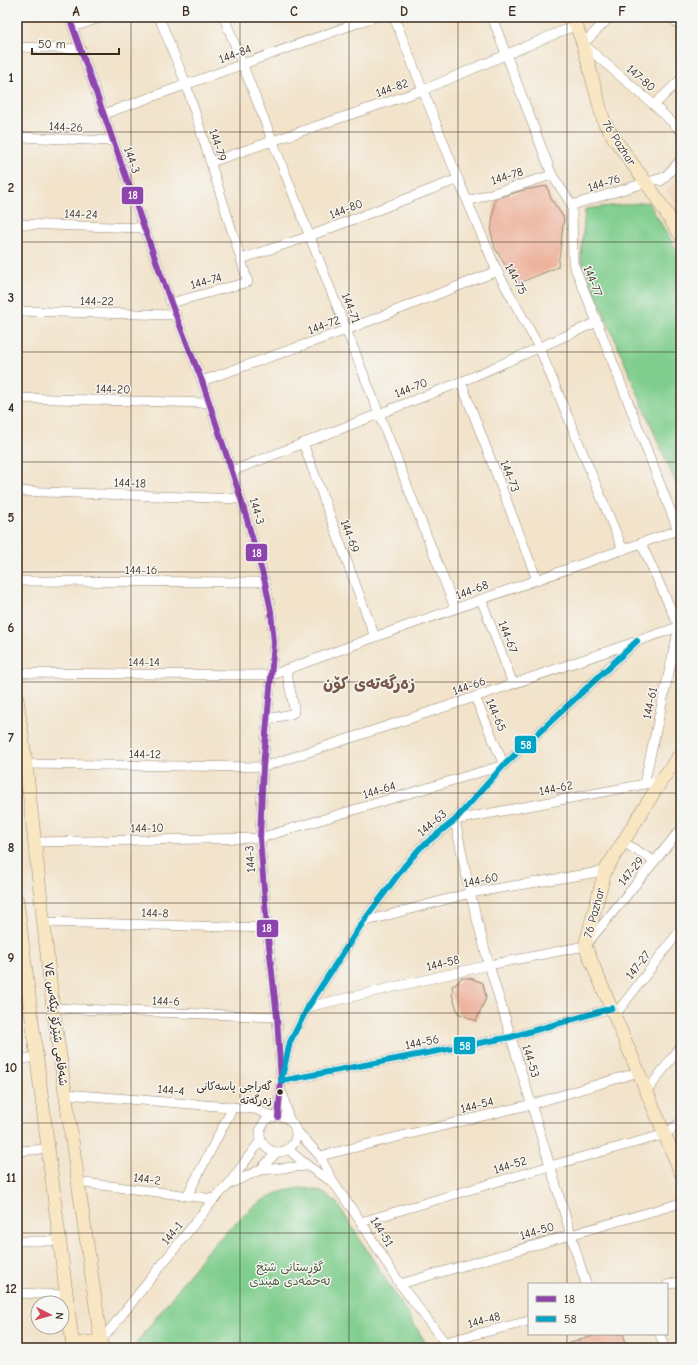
<svg xmlns="http://www.w3.org/2000/svg" width="698" height="1365" font-family="'Comic Neue','Playpen Sans Arabic',sans-serif">
	<style>
		.built { fill: #efd6bc }
		.green { fill: #80ce8e; stroke: #5e7c56 }
		.building { fill: #edb49d }
		.lines { fill: none; stroke-linecap: round; stroke-linejoin: round }
		.street-casing { stroke: #968674; stroke-width: 10 }
		.secondary-casing { stroke: #968674; stroke-width: 14 }
		.street { stroke: #fff; stroke-width: 9 }
		.secondary { stroke: #f9e7c3; stroke-width: 13 }
		.bus-1-casing { stroke: #f6f6f2; stroke-width: 9 }
		.bus-2-casing { stroke: #f6f6f2; stroke-width: 9 }
		.bus-1 { stroke: #8e44ad; stroke-width: 6 }
		.bus-2 { stroke: #03a3c5; stroke-width: 6 }
		.grid { fill: none; stroke: #3b2a1e; stroke-width: 1; stroke-opacity: 0.55 }
		.bus-dot { fill: #3b2a1e; stroke: #f6f6f2; stroke-width: 1.5 }
		.labels { text-anchor: middle; dominant-baseline: central; stroke-width: 3; stroke-linejoin: round; paint-order: stroke }
		.bus-label { font-size: 11px; fill: #3b2a1e; stroke: #f6f6f2; text-anchor: end }
		.street-label { font-size: 12px; fill: #3b2a1e; stroke: #f6f6f2 }
		.park-label { font-size: 12px; fill: #505b40; stroke: #f6f6f2 }
		.district-label { font-size: 16px; font-weight: bold; fill: #795a4a; stroke: #f6f6f2 }
		.line-badge { stroke: #f6f6f2; stroke-width: 1.5 }
		.badge-label { font-size: 11px; text-anchor: middle; font-weight: bold; fill: #fff }
		.neatline { fill: none; stroke: #3b2a1e; stroke-width: 1.5 }
		.grid-label { font-size: 13px; text-anchor: middle; font-weight: bold; fill: #3b2a1e }
	</style>
	<rect width="100%" height="100%" fill="#f6f6f2"/>
	<filter id="ink" filterUnits="userSpaceOnUse"><feTurbulence type="fractalNoise" baseFrequency=".025" numOctaves="2"/><feDisplacementMap in="SourceGraphic" scale="8" xChannelSelector="R" yChannelSelector="G"/><feConvolveMatrix kernelMatrix="1 2 1 2 8 2 1 2 1" color-interpolation-filters="sRGB"/></filter>
	<filter id="wash" filterUnits="userSpaceOnUse"><feTurbulence type="fractalNoise" baseFrequency=".012" numOctaves="4" result="noise"/><feDisplacementMap in="SourceGraphic" scale="16" xChannelSelector="R" yChannelSelector="G"/><feGaussianBlur stdDeviation="0.9" result="paint"/><feColorMatrix in="noise" values="0 0 0 0 0 0 0 0 0 0 0 0 0 0 0 0 0 1.4 0 .05"/><feComposite in="paint" operator="in"/></filter>
	<g filter="url(#wash)">
		<rect width="100%" height="100%" fill="#f2e3ca"/>
		<!-- built -->
		<path class="built" d="M681,174V212L667,190Z"/>
		<!-- green -->
		<g class="green">
			<path d="M648,202L681,257V496L581,259L585,209Z"/>
			<path d="M301,1188C317,1189 325,1192 337,1203L429,1348H133L206,1252L233,1225L250,1209L268,1197L284,1191Z"/>
		</g>
		<g id="blocks">
			<!-- building -->
			<g class="building">
				<path d="M547,186L551,199L564,218L558,267L519,283L509,272L495,248L491,232L495,199L524,190Z"/>
				<path d="M461,978H470L483,983L486,998L476,1021L458,1013L452,994L453,992L452,986L458,983Z"/>
				<path d="M599,1334H623L628,1348H561V1346Z"/>
			</g>
		</g>
	</g>
	<g filter="url(#ink)">
		<use href="#blocks" fill-opacity="0" stroke="#968674" stroke-width="1"/>
		<g class="lines">
			<defs>
				<g id="street">
					<path d="M69,17L171,303L202,381L241,499L265,582L271,611L274,643L263,767L260,838L267,928L277,1017L281,1081L278,1117"/>
					<path d="M159,17L186,84L248,282L171,303"/>
					<path d="M224,17L455,608"/>
					<path d="M394,17L458,179L497,271L539,347L623,550"/>
					<path d="M492,17L552,175L572,205L573,263L597,322L678,530"/>
					<path d="M610,17L583,44L654,105L681,131"/>
					<path d="M671,17L681,26"/>
					<path d="M73,27L103,17"/>
					<path d="M17,47L81,49"/>
					<path d="M654,105L681,79"/>
					<path d="M104,114L374,17"/>
					<path d="M17,137L113,141"/>
					<path d="M211,162L423,90L576,25"/>
					<path d="M661,181L681,160"/>
					<path d="M468,201L552,175"/>
					<path d="M572,205L665,177"/>
					<path d="M17,224L144,228"/>
					<path d="M241,259L310,236L458,179"/>
					<path d="M17,311L176,315"/>
					<path d="M202,381L346,330L497,271"/>
					<path d="M461,382L537,580"/>
					<path d="M17,398L209,403"/>
					<path d="M303,443L375,637"/>
					<path d="M232,471L461,382L597,322"/>
					<path d="M17,491L241,499"/>
					<path d="M641,543L679,627L644,784"/>
					<path d="M17,581L265,582"/>
					<path d="M481,599L513,684"/>
					<path d="M17,673L272,675L375,637L681,529"/>
					<path d="M268,719L291,714L294,712V708L286,669"/>
					<path d="M26,764L263,767L475,697L681,626"/>
					<path d="M34,842L260,838L504,765L475,697"/>
					<path d="M623,842L654,861"/>
					<path d="M43,922L267,928"/>
					<path d="M363,922L470,893L605,871"/>
					<path d="M308,1007L489,965L585,946L681,829"/>
					<path d="M53,1008L277,1017"/>
					<path d="M612,1008L511,1037L281,1081L290,1042L308,1007L363,922L403,868L420,848L455,820L504,765L637,641"/>
					<path d="M615,1015L681,929"/>
					<path d="M17,1060L36,1057"/>
					<path d="M647,1091L681,1046"/>
					<path d="M65,1094L255,1109L273,1117"/>
					<path d="M283,1095L289,1120"/>
					<circle cx="278" cy="1134" r="18"/>
					<path d="M295,1129L320,1156L333,1182L361,1222L400,1284L449,1348"/>
					<path d="M288,1149C302,1162 316,1173 333,1182"/>
					<path d="M17,1151L48,1149"/>
					<path d="M320,1156L532,1104L639,1072"/>
					<path d="M260,1170L307,1166"/>
					<path d="M77,1182L214,1199"/>
					<path d="M229,1184L260,1170L277,1152"/>
					<path d="M187,1196L233,1107"/>
					<path d="M361,1222L550,1166L666,1134L681,1122"/>
					<path d="M17,1241H59"/>
					<path d="M400,1284L681,1203"/>
					<path d="M586,1284L489,965L470,893L455,820L661,781"/>
					<path d="M667,1285L681,1281"/>
					<path d="M17,1293L65,1295"/>
					<path d="M660,1334L664,1348"/>
					<path d="M101,1341L214,1199L228,1185L261,1140"/>
					<path d="M445,1342L529,1321"/>
				</g>
				<g id="secondary">
					<path d="M573,17L583,44L604,122L616,141L652,191L681,236"/>
					<path d="M17,699L26,764L53,1008L102,1348"/>
					<path d="M681,753L661,781L605,871L585,946L681,1173"/>
					<path d="M17,900L73,1348"/>
					<path d="M72,1344L101,1341"/>
				</g>
			</defs>
			<!-- street casing -->
			<use href="#street" class="street-casing"/>
			<!-- secondary casing -->
			<use href="#secondary" class="secondary-casing"/>
			<!-- street -->
			<use href="#street" class="street"/>
			<!-- secondary -->
			<use href="#secondary" class="secondary"/>
			<defs>
				<path id="bus-1" d="M69,17L171,303L202,381L241,499L265,582L271,611L274,643L263,767L260,838L267,928L277,1017L281,1081L278,1117"/>
				<path id="bus-2" d="M612,1008L511,1037L281,1081L290,1042L308,1007L363,922L403,868L420,848L455,820L504,765L637,641"/>
			</defs>
			<!-- bus-1 casing -->
			<use href="#bus-1" class="bus-1-casing"/>
			<!-- bus-2 casing -->
			<use href="#bus-2" class="bus-2-casing"/>
			<!-- bus-1 -->
			<use href="#bus-1" class="bus-1"/>
			<!-- bus-2 -->
			<use href="#bus-2" class="bus-2"/>
		</g>
	</g>
	<!-- grid -->
	<path class="grid" d="M131,17V1348M240,17V1348M349,17V1348M458,17V1348M567,17V1284M17,132H681M17,242H681M17,352H681M17,462H681M17,572H681M17,682H681M17,793H681M17,903H681M17,1013H681M17,1123H681M17,1233H681M567,1334V1348"/>
	<!-- markers -->
	<circle class="bus-dot" cx="280" cy="1092" r="3.5"/>
	<g class="labels">
		<!-- bus labels -->
		<g class="bus-label">
			<text x="272" y="1086">گەراجی پاسەکانی<tspan x="272" dy="14">زەرگەتە</tspan></text>
		</g>
		<!-- street labels -->
		<g class="street-label">
			<text transform="translate(235 54) rotate(-20)">144-84</text>
			<text transform="translate(641 78) rotate(41)">147-80</text>
			<text transform="translate(392 88) rotate(-19)">144-82</text>
			<text transform="translate(66 127) rotate(3)">144-26</text>
			<text transform="translate(619 143) rotate(57)">76 Pazhar</text>
			<text transform="translate(218 145) rotate(72)">144-79</text>
			<text transform="translate(132 160) rotate(71)">144-3</text>
			<text transform="translate(507 176) rotate(-17)">144-78</text>
			<text transform="translate(604 183) rotate(-17)">144-76</text>
			<text transform="translate(346 209) rotate(-21)">144-80</text>
			<text transform="translate(81 214) rotate(2)">144-24</text>
			<text transform="translate(516 279) rotate(62)">144-75</text>
			<text transform="translate(206 281) rotate(-15)">144-74</text>
			<text transform="translate(593 281) rotate(68)">144-77</text>
			<text transform="translate(97 301) rotate(1)">144-22</text>
			<text transform="translate(351 308) rotate(69)">144-71</text>
			<text transform="translate(324 325) rotate(-20)">144-72</text>
			<text transform="translate(411 388) rotate(-21)">144-70</text>
			<text transform="translate(113 389) rotate(2)">144-20</text>
			<text transform="translate(510 476) rotate(69)">144-73</text>
			<text transform="translate(130 483) rotate(2)">144-18</text>
			<text transform="translate(257 511) rotate(74)">144-3</text>
			<text transform="translate(350 536) rotate(70)">144-69</text>
			<text x="141" y="570">144-16</text>
			<text transform="translate(472 590) rotate(-20)">144-68</text>
			<text transform="translate(508 637) rotate(69)">144-67</text>
			<text x="144" y="662">144-14</text>
			<text transform="translate(469 686) rotate(-19)">144-66</text>
			<text transform="translate(650 703) rotate(-78)">144-61</text>
			<text transform="translate(496 715) rotate(67)">144-65</text>
			<text transform="translate(145 754) rotate(1)">144-12</text>
			<text transform="translate(556 788) rotate(-11)">144-62</text>
			<text transform="translate(379 790) rotate(-17)">144-64</text>
			<text transform="translate(432 823) rotate(-40)">144-63</text>
			<text transform="translate(147 828) rotate(-1)">144-10</text>
			<text transform="translate(250 859) rotate(-94)">144-3</text>
			<text transform="translate(631 871) rotate(-51)">147-29</text>
			<text transform="translate(481 880) rotate(-11)">144-60</text>
			<text transform="translate(155 913) rotate(2)">144-8</text>
			<text transform="translate(594 913) rotate(-75)">76 Pazhar</text>
			<text transform="translate(443 963) rotate(-13)">144-58</text>
			<text transform="translate(638 965) rotate(-52)">147-27</text>
			<text transform="translate(166 1001) rotate(2)">144-6</text>
			<text transform="translate(56 1024) rotate(83)">شەقامی شێرکۆ بێکەس ٧٤</text>
			<text transform="translate(422 1042) rotate(-11)">144-56</text>
			<text transform="translate(531 1061) rotate(73)">144-53</text>
			<text transform="translate(171 1090) rotate(5)">144-4</text>
			<text transform="translate(477 1105) rotate(-14)">144-54</text>
			<text transform="translate(510 1165) rotate(-17)">144-52</text>
			<text transform="translate(147 1179) rotate(7)">144-2</text>
			<text transform="translate(537 1231) rotate(-16)">144-50</text>
			<text transform="translate(382 1232) rotate(58)">144-51</text>
			<text transform="translate(172 1233) rotate(-51)">144-1</text>
			<text transform="translate(484 1320) rotate(-14)">144-48</text>
		</g>
		<!-- park labels -->
		<g class="park-label">
			<text x="290" y="1267">گۆڕستانی شێخ<tspan x="290" dy="14">ئەحمەدی هیندی</tspan></text>
		</g>
		<!-- district labels -->
		<g class="district-label">
			<text x="369" y="684">زەرگەتەی کۆن</text>
		</g>
	</g>
	<g class="line-badge">
		<rect x="121" y="186" width="23" height="19" rx="4" fill="#8e44ad"/>
		<rect x="245" y="543" width="23" height="19" rx="4" fill="#8e44ad"/>
		<rect x="514" y="735" width="23" height="19" rx="4" fill="#03a3c5"/>
		<rect x="256" y="919" width="23" height="19" rx="4" fill="#8e44ad"/>
		<rect x="453" y="1036" width="23" height="19" rx="4" fill="#03a3c5"/>
	</g>
	<g class="badge-label">
		<text x="133" y="199">18</text>
		<text x="257" y="557">18</text>
		<text x="526" y="749">58</text>
		<text x="267" y="932">18</text>
		<text x="465" y="1050">58</text>
	</g>
	<!-- margin -->
	<rect width="698" height="1365" fill="none" stroke="#f6f6f2" stroke-width="44"/>
	<!-- legend -->
	<rect x="528" y="1283" width="140" height="52" fill="#f6f6f2" stroke="#aba49d"/>
	<rect x="536" y="1296" width="20" height="6" fill="#8e44ad" stroke="#aba49d"/>
	<text x="564" y="1303" font-size="12" fill="#3b2a1e">18</text>
	<rect x="536" y="1316" width="20" height="6" fill="#03a3c5" stroke="#aba49d"/>
	<text x="564" y="1323" font-size="12" fill="#3b2a1e">58</text>
	<!-- north arrow -->
	<g transform="translate(50 1315) rotate(96)"><circle r="19" fill="#f6f6f2" stroke="#aba49d"/>
	<path d="M0-3L7 15L0 10L-7 15Z" fill="#d1495b"/>
	<text y="-6" font-size="11" font-weight="bold" text-anchor="middle" fill="#3b2a1e">N</text>
	</g>
	<!-- scale -->
	<path d="M32 48v6h87v-6" fill="none" stroke="#3b2a1e" stroke-width="2"/>
	<text x="38" y="48" font-size="12" fill="#3b2a1e" stroke="#f6f6f2" stroke-width="3" paint-order="stroke">50 m</text>
	<rect x="22" y="22" width="654" height="1321" class="neatline"/>
	<g class="grid-label">
		<text x="76" y="16">A</text>
		<text x="186" y="16">B</text>
		<text x="294" y="16">C</text>
		<text x="404" y="16">D</text>
		<text x="512" y="16">E</text>
		<text x="622" y="16">F</text>
		<text x="11" y="82">1</text>
		<text x="11" y="192">2</text>
		<text x="11" y="302">3</text>
		<text x="11" y="412">4</text>
		<text x="11" y="522">5</text>
		<text x="11" y="632">6</text>
		<text x="11" y="742">7</text>
		<text x="11" y="852">8</text>
		<text x="11" y="962">9</text>
		<text x="11" y="1072">10</text>
		<text x="11" y="1182">11</text>
		<text x="11" y="1293">12</text>
	</g>
</svg>
